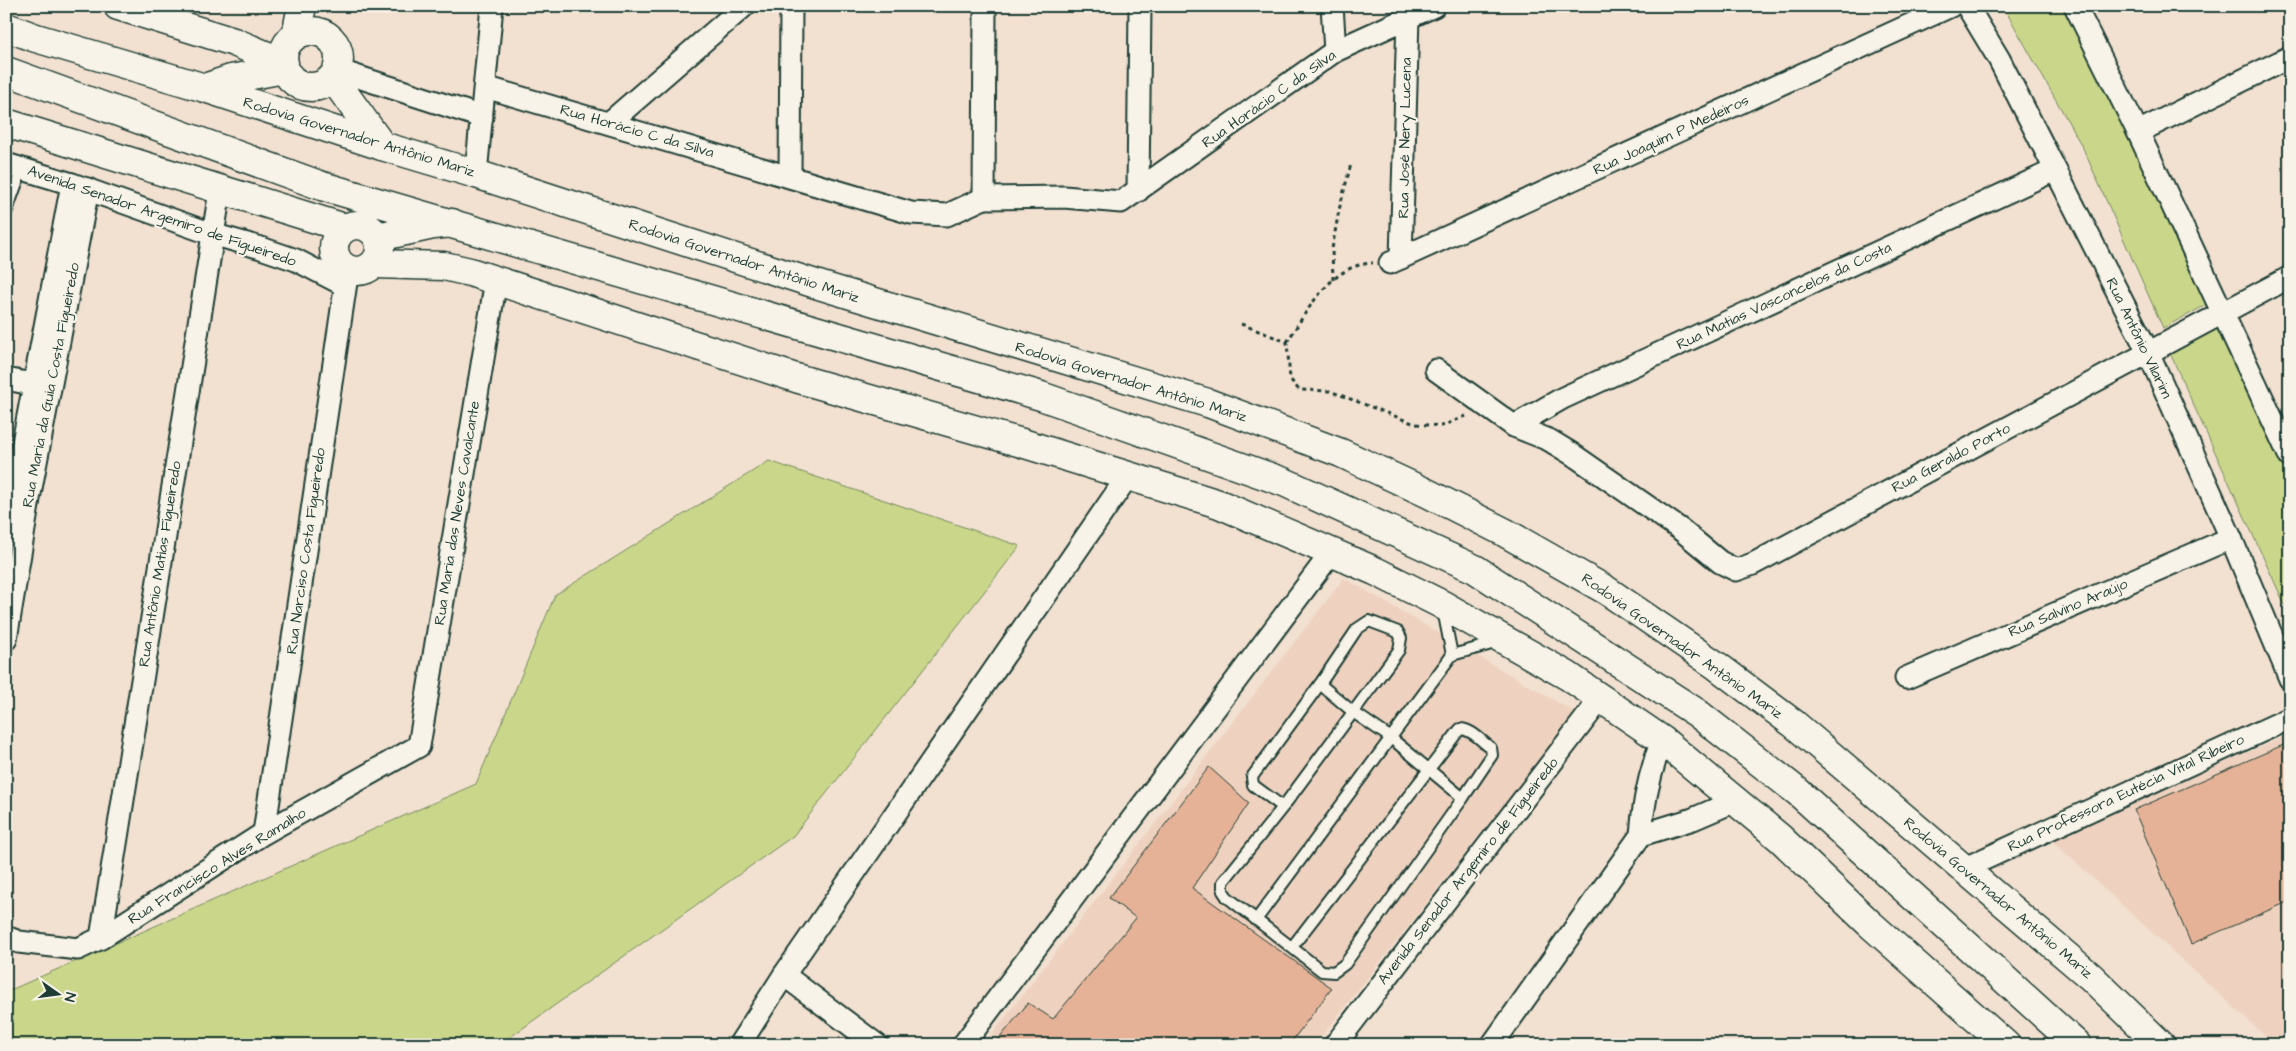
<svg xmlns="http://www.w3.org/2000/svg" width="2296" height="1051" font-family="'Architects Daughter',sans-serif">
	<style>
		.built { fill: #eed2bf }
		.green { fill: #cad78a; stroke: #748a5f }
		.building { fill: #e5b297; stroke: #1f3d34 }
		.lines { fill: none; stroke-linecap: round; stroke-linejoin: round }
		.lane-casing { stroke: #1f3d34; stroke-width: 14 }
		.street-casing { stroke: #1f3d34; stroke-width: 25 }
		.secondary-casing { stroke: #1f3d34; stroke-width: 31 }
		.highway-casing { stroke: #1f3d34; stroke-width: 31 }
		.path { stroke: #1f3d34; stroke-width: 3; stroke-dasharray: 4 4; stroke-linecap: butt }
		.lane { stroke: #f7f3e8; stroke-width: 10 }
		.street { stroke: #f7f3e8; stroke-width: 21 }
		.secondary { stroke: #f7f3e8; stroke-width: 28 }
		.highway { stroke: #f7f3e8; stroke-width: 28 }
		.labels { text-anchor: middle; dominant-baseline: central; stroke-width: 4.5; stroke-linejoin: round; paint-order: stroke }
		.street-label { font-size: 15px; fill: #1f3d34; stroke: #f7f3e8 }
	</style>
	<rect width="100%" height="100%" fill="#f2e0d0"/>
	<filter id="ink" filterUnits="userSpaceOnUse"><feTurbulence type="fractalNoise" baseFrequency=".02" numOctaves="2"/><feDisplacementMap in="SourceGraphic" scale="10" xChannelSelector="R" yChannelSelector="G"/><feConvolveMatrix kernelMatrix="1 2 1 2 8 2 1 2 1" color-interpolation-filters="sRGB"/></filter>
	<g filter="url(#ink)">
		<!-- built -->
		<g class="built">
			<path d="M1344,578L1576,713L1315,1045H984Z"/>
			<path d="M2290,734V1045H2275L2050,839Z"/>
		</g>
		<!-- green -->
		<g class="green">
			<path d="M2003,6H2067L2210,303L2163,328L2083,148Z"/>
			<path d="M2223,325L2290,470V616L2168,349Z"/>
			<path d="M769,461L1020,546L793,836L499,1045H6V992L476,784L555,595Z"/>
		</g>
		<!-- building -->
		<g class="building">
			<path d="M2290,742V901L2191,944L2134,810Z"/>
			<path d="M1209,767L1249,803L1192,888L1332,988L1289,1045H994L1028,1003L1053,1019L1136,918L1109,898Z"/>
		</g>
		<g class="lines">
			<defs>
				<g id="lane">
					<path d="M6,213L22,169"/>
					<path d="M1443,610L1452,655"/>
					<path d="M1283,807L1253,785L1252,777L1320,684L1357,629L1369,621L1398,632L1401,638L1399,650L1283,807L1223,882V891L1227,897L1322,971L1334,972L1345,964L1463,798"/>
					<path d="M1256,920L1452,655L1499,642"/>
					<path d="M1292,947L1460,729C1472,729 1482,742 1491,748L1492,755L1463,798L1391,738L1353,712L1320,684"/>
				</g>
				<g id="street">
					<path d="M1332,6L1335,51"/>
					<path d="M1967,6L1999,59L2148,352L2231,538L2290,679"/>
					<path d="M2075,6L2138,132L2290,457"/>
					<path d="M337,70L482,117"/>
					<path d="M485,87L911,213L947,215L984,198L1064,197L1121,202L1335,51L1434,6"/>
					<path d="M609,123L744,6"/>
					<path d="M2138,132L2290,57"/>
					<path d="M6,164L72,184L212,234L261,248L296,260L344,285"/>
					<path d="M476,174L492,6"/>
					<path d="M790,176L791,6"/>
					<path d="M1138,191L1140,6"/>
					<path d="M984,198L985,6"/>
					<path d="M1401,258L1408,17"/>
					<path d="M1390,263L1951,6"/>
					<path d="M1436,370L1514,426L1549,440L1572,454L1680,529L1720,562L1736,570L1753,564L2290,277"/>
					<path d="M6,379L47,387"/>
					<path d="M1514,426L1563,398L2055,170"/>
					<path d="M6,532L72,184"/>
					<path d="M6,639L29,499L88,189"/>
					<path d="M1906,678L2231,538"/>
					<path d="M264,833L348,269"/>
					<path d="M1641,835L1693,819L1735,801"/>
					<path d="M1963,869L2290,718"/>
					<path d="M6,937L19,942L78,949L101,938L264,833L419,746L496,280"/>
					<path d="M101,938L220,191"/>
					<path d="M784,975L877,1045"/>
					<path d="M739,1045L784,975L1128,476"/>
					<path d="M963,1045L1332,552"/>
					<path d="M1335,1045L1602,697"/>
					<path d="M1492,1045L1641,835C1643,801 1650,772 1662,740"/>
				</g>
				<g id="secondary">
					<path d="M118,6L234,42L284,63"/>
					<circle cx="311" cy="59" r="28"/>
					<path d="M296,35L302,6"/>
					<path d="M6,123L345,228"/>
					<circle cx="357" cy="248" r="23"/>
					<path d="M378,237L433,225L452,223"/>
					<path d="M374,264L444,266L470,272L796,378L1022,443L1219,504L1375,571L1441,604L1568,676L1662,740L1780,838L1869,923L2006,1045"/>
				</g>
				<g id="highway">
					<path d="M6,27L36,38L205,88L382,146L476,174L822,286L1208,403L1341,453L1427,493L1504,532L1606,590L1717,666L1794,724L2091,977L2161,1045"/>
					<path d="M6,71L322,186L1041,396L1284,482L1475,569L1697,713L1798,792L2077,1045"/>
					<path d="M333,78L382,146"/>
					<path d="M205,88L231,79L284,69"/>
				</g>
			</defs>
			<!-- lane casing -->
			<use href="#lane" class="lane-casing"/>
			<!-- street casing -->
			<use href="#street" class="street-casing"/>
			<!-- secondary casing -->
			<use href="#secondary" class="secondary-casing"/>
			<!-- highway casing -->
			<use href="#highway" class="highway-casing"/>
			<!-- path -->
			<g class="path">
				<path d="M1333,280L1332,249L1339,210L1351,164"/>
				<path d="M1241,324L1287,342L1290,379L1299,390L1330,391L1415,424L1442,426L1466,416"/>
				<path d="M1287,342C1307,311 1331,264 1373,263"/>
			</g>
			<!-- lane -->
			<use href="#lane" class="lane"/>
			<!-- street -->
			<use href="#street" class="street"/>
			<!-- secondary -->
			<use href="#secondary" class="secondary"/>
			<!-- highway -->
			<use href="#highway" class="highway"/>
		</g>
	</g>
	<g class="labels">
		<!-- street labels -->
		<g class="street-label">
			<text transform="translate(1269 99) rotate(-35)">Rua Horácio C da Silva</text>
			<text transform="translate(637 131) rotate(16)">Rua Horácio C da Silva</text>
			<text transform="translate(1671 135) rotate(-25)">Rua Joaquim P Medeiros</text>
			<text transform="translate(359 137) rotate(17)">Rodovia Governador Antônio Mariz</text>
			<text transform="translate(1405 138) rotate(-89)">Rua José Nery Lucena</text>
			<text transform="translate(162 216) rotate(19)">Avenida Senador Argemiro de Figueiredo</text>
			<text transform="translate(744 261) rotate(18)">Rodovia Governador Antônio Mariz</text>
			<text transform="translate(1784 296) rotate(-25)">Rua Matias Vasconcelos da Costa</text>
			<text transform="translate(2139 338) rotate(64)">Rua Antônio Vilarim</text>
			<text transform="translate(1131 382) rotate(17)">Rodovia Governador Antônio Mariz</text>
			<text transform="translate(51 385) rotate(-79)">Rua Maria da Guia Costa Figueiredo</text>
			<text transform="translate(1951 458) rotate(-28)">Rua Geraldo Porto</text>
			<text transform="translate(457 513) rotate(-81)">Rua Maria das Neves Cavalcante</text>
			<text transform="translate(306 551) rotate(-82)">Rua Narciso Costa Figueiredo</text>
			<text transform="translate(160 564) rotate(-81)">Rua Antônio Matias Figueiredo</text>
			<text transform="translate(2068 608) rotate(-23)">Rua Salvino Araújo</text>
			<text transform="translate(1682 646) rotate(35)">Rodovia Governador Antônio Mariz</text>
			<text transform="translate(2126 793) rotate(-25)">Rua Professora Eutécia Vital Ribeiro</text>
			<text transform="translate(217 866) rotate(-32)">Rua Francisco Alves Ramalho</text>
			<text transform="translate(1468 871) rotate(-52)">Avenida Senador Argemiro de Figueiredo</text>
			<text transform="translate(1998 898) rotate(40)">Rodovia Governador Antônio Mariz</text>
		</g>
	</g>
	<!-- margin -->
	<rect width="2296" height="1051" fill="none" stroke="#f7f3e8" stroke-width="25"/>
	<rect x="12" y="12" width="2271" height="1026" fill="none" stroke="#1f3d34" stroke-width="2" filter="url(#ink)"/>
	<!-- north arrow -->
	<g transform="translate(58 994) rotate(104)" stroke="#f7f3e8" stroke-width="4" paint-order="stroke">
	<path d="M0-4L9 19L0 12L-9 19Z" fill="#1f3d34"/>
	<text y="-8" font-size="14" font-weight="bold" text-anchor="middle" fill="#1f3d34">N</text>
	</g>
</svg>
